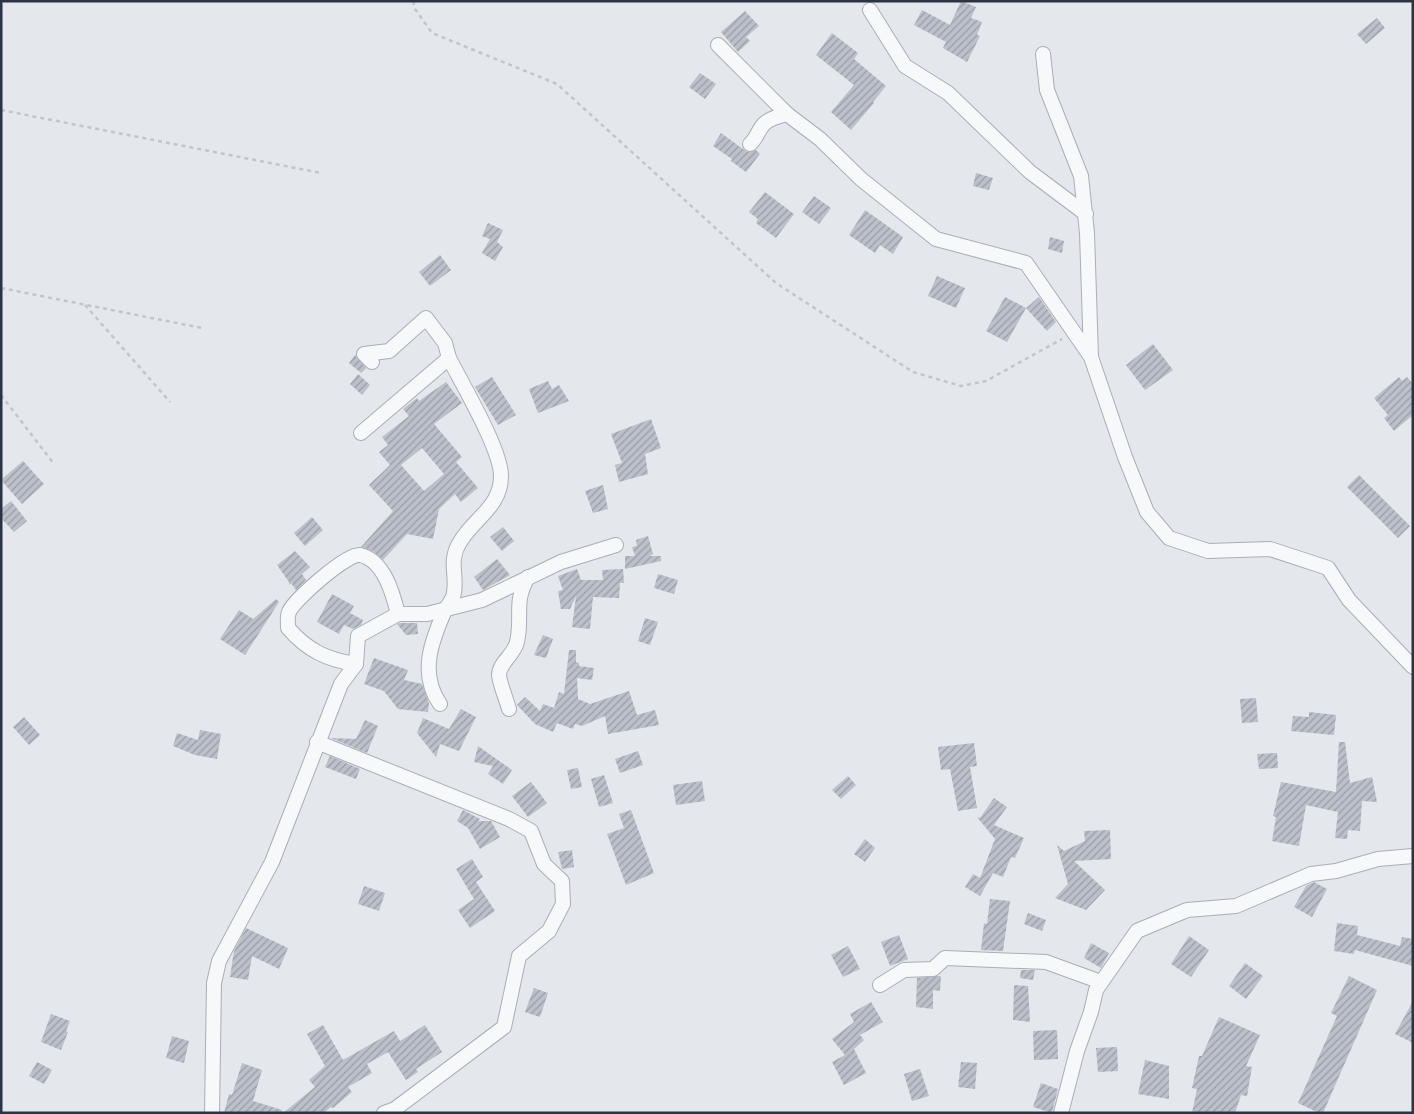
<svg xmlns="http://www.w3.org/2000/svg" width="1414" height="1114" font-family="'PT Sans Narrow',sans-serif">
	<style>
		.building { fill: url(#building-hatch); fill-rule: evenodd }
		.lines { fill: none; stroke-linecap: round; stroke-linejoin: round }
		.minor-casing { stroke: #a9aeb7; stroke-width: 16 }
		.path { stroke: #c2c5cb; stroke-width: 2.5; stroke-dasharray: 4 4; stroke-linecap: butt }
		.minor { stroke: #f7f8fa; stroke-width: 14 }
	</style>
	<defs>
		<pattern id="building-hatch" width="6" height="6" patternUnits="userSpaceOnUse" patternTransform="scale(1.25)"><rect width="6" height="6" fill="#bbc0ca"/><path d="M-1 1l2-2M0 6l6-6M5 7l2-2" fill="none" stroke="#989da6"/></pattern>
	</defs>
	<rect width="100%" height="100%" fill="#e4e7ec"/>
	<!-- building -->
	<g class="building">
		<path d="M961,1L976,7L971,18L982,22L977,35L980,36L967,62L943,48L946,42L914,25L922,10L950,25Z"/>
		<path d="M745,11L759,26L746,37L750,41L738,52L721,32Z"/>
		<path d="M1377,18L1385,28L1366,44L1357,34Z"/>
		<path d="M832,33L858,53L854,59L886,86L873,102L874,103L851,130L831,112L854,85L816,55Z"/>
		<path d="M700,73L716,84L705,99L689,87Z"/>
		<path d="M721,133L747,152L756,150L760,154L746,172L731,161L732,159L713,146Z"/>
		<path d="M976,173L993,178L989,190L973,186Z"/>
		<path d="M765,192L794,214L776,238L756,223L758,219L749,212Z"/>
		<path d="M814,196L831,208L819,224L802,212Z"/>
		<path d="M865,210L903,237L893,254L880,245L875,253L849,235Z"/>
		<path d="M488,223L503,230L497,242L503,247L495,261L482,253L490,239L482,236Z"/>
		<path d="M1050,237L1064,241L1062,253L1048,249Z"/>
		<path d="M440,255L451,270L430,286L419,272Z"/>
		<path d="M937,276L965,288L956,308L928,296Z"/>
		<path d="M1005,297L1026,308L1007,342L986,331Z"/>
		<path d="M1039,297L1056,322L1047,331L1026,308Z"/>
		<path d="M1153,344L1173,370L1145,390L1126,365Z"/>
		<path d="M355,355L366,368L361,373L349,363Z"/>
		<path d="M358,374L370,385L362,395L350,384Z"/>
		<path d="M492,377L516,415L498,425L475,387Z"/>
		<path d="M1399,377L1402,381L1407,377L1413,384V415L1394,431L1384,418L1388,415L1374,398Z"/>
		<path d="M548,381L552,389L559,385L569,401L538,413L529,389Z"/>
		<path d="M446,382L462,403L434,424L462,457L456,462L478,488L461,502L455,494L439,509L433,539L407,534L383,560L373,551L361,547L393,511L369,485L390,465L379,452L388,445L382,437L409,416L403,409L417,398L419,401ZM422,448L444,474L424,491L401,465Z"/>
		<path d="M651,419L661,448L645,454L648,474L619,482L615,465L622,463L611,434Z"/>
		<path d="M23,461L44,484L22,504L1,480Z"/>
		<path d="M1359,475L1410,526L1398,538L1347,487Z"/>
		<path d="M603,485L608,509L593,513L585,491Z"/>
		<path d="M11,501L27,521L14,532L1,518V509Z"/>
		<path d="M312,517L323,530L305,546L294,533Z"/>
		<path d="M503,527L514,541L502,551L490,537Z"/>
		<path d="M648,536L653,554L649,556H661V561L625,569V556H635L632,547L637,546L636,540Z"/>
		<path d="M295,551L310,567L302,574L306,580L296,590L291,583L289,585V582L277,565Z"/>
		<path d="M497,559L510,575L483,590L474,577Z"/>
		<path d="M577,569L581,580H603L602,570L623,569L624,583H620L619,598L593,597L590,629L572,627L576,596L570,609H561L558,591L563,590L558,576Z"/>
		<path d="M658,574L678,580L674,594L654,588Z"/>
		<path d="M332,594L354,606L350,613L363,620L361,625L353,629L344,625L339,634L317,622Z"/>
		<path d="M276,599L279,602L245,655L220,639L239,610L253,619Z"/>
		<path d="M645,618L658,622L650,645L638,641Z"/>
		<path d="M400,623H417L418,634L406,635L397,624Z"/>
		<path d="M543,635L553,639L546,658L534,655Z"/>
		<path d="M569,650H576V662L579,663V666L594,668L592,680L577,678L578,699L590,704L629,691L637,715L655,710L659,725L608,734L605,716L582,726L575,724L573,729L557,723L553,732L535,724L517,705L525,697L540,711L543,704L554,708L559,692L564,694Z"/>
		<path d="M374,658L408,670L404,680L422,684L429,703L428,712L398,709L384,691L364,684Z"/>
		<path d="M1256,698L1258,722L1242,723L1240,699Z"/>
		<path d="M461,709L476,717L459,751L440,744L436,757L417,733L423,718L449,729Z"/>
		<path d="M1309,712L1336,715L1334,735L1291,731L1293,716L1309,717Z"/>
		<path d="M24,717L40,735L29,745L13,727Z"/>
		<path d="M365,720L378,726L367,753L331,738L356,739Z"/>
		<path d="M200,730L221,734L217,759L195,755L173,746L177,733L198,740Z"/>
		<path d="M1339,742H1345L1350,783L1372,777L1377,802L1362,801L1360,831L1348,830L1347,839L1335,838L1338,812L1306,805L1299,846L1272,841L1276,817L1273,816L1281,782L1336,792Z"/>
		<path d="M974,743L977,766L970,767L977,808L958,811L950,769L941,770L938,747Z"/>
		<path d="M478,746L512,770L503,784L488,774L493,766L474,762Z"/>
		<path d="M638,751L643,765L620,773L615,759Z"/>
		<path d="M1277,753L1278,768L1259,769L1257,754Z"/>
		<path d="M330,756L360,769L356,779L325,767Z"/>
		<path d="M578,768L582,787L571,789L567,770Z"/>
		<path d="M604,775L613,803L599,807L591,779Z"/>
		<path d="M848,776L856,785L841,799L832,790Z"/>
		<path d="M702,781L705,801L676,805L673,785Z"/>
		<path d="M531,782L547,803L528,817L512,796Z"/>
		<path d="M994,798L1007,807L994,825L1024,838L1015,858L1011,857L1003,877L993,873L980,896L965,887L973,874L980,878L995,839L977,817L980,818Z"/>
		<path d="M463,810L480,819L478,821H491L500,837L480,849L468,828L457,821Z"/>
		<path d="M631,810L654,873L626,885L607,834L624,828L619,814Z"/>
		<path d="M1110,830L1111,859L1074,861L1105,890L1086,910L1055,898L1068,884L1057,845L1064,851L1085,841L1084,831Z"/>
		<path d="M865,839L875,848L865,862L854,854Z"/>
		<path d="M572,850L574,867L562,869L558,852Z"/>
		<path d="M472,859L483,877L476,882L495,911L470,928L458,910L474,899L456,869Z"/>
		<path d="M1314,882L1327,889L1312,917L1294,907L1306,886Z"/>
		<path d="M364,886L385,893L379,911L358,904Z"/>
		<path d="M990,899L1010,901L1003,951L981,950L984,923L987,924Z"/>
		<path d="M1028,913L1046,920L1042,931L1024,924Z"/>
		<path d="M1337,923L1358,926L1357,935L1400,946L1402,937L1413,939V966L1355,950L1354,954L1334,951Z"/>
		<path d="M246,928L288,948L279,969L252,956L248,980L230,977L234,951Z"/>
		<path d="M899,935L908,959L890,966L881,942Z"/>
		<path d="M1189,936L1209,950L1191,977L1171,964Z"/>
		<path d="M1091,943L1109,953L1101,968L1084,958Z"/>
		<path d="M848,946L860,969L843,977L831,955Z"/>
		<path d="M1245,963L1263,976L1246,999L1229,986Z"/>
		<path d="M1021,970H1035L1033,980L1020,978Z"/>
		<path d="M938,976H941L940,991L933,990V1009L916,1007L917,978Z"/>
		<path d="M1349,976L1377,990L1323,1113H1319L1298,1103L1337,1016L1331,1013Z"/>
		<path d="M1014,985L1028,986L1030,1022L1013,1020Z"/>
		<path d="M534,988L548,993L540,1017L525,1012Z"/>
		<path d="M1413,1001V1043L1395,1034Z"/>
		<path d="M871,1002L883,1022L860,1035L864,1040L854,1049L866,1073L844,1085L832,1062L845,1055L832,1039L854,1022L850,1014Z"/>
		<path d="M51,1014L70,1021L66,1031L68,1032L61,1050L41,1042Z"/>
		<path d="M1219,1017L1260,1035L1246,1066L1252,1067L1247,1096L1241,1095L1235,1113H1192L1197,1089L1192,1088L1199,1056H1202Z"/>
		<path d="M323,1025L343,1060L394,1031L400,1041L425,1025L442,1052L416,1069L418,1072L406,1080L388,1052L367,1064L372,1073L348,1087L352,1092L333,1108L331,1107L324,1113H283L315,1087L309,1080L325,1066L307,1034Z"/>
		<path d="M1057,1030L1058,1059L1034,1060L1033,1031Z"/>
		<path d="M172,1036L189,1041L184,1063L166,1058Z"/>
		<path d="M1117,1047L1118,1071L1098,1072L1096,1048Z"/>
		<path d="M1145,1060L1169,1066V1099L1138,1094Z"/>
		<path d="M37,1062L52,1070L44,1084L29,1076Z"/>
		<path d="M961,1062L977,1063L975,1089L958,1087Z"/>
		<path d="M242,1063L262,1070L253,1101L282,1110L281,1113H224L229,1094L232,1095Z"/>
		<path d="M920,1069L929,1096L912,1101L904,1074Z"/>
		<path d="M1041,1083L1058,1089L1052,1113L1033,1107Z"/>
	</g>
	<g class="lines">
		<defs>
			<g id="minor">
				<path d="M870,10L905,66L948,93L1030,172L1086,214"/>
				<path d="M718,45L787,114L820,139L861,179L936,239L1026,263L1091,357"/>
				<path d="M1043,54L1047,90L1081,176L1087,233L1091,357L1125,457L1147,512L1169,538L1208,551L1270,549L1328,568L1349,600L1413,667"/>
				<path d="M750,144C757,138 758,130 764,124C770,118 780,116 787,114"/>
				<path d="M372,362L364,354L389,351L426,318L445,343L449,358"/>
				<path d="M361,433L449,358C462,384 501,449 501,476C501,507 474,518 460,542C447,562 459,578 453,597C451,602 447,606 445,610C431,642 419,674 440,704"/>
				<path d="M356,664C327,660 307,650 288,628C288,623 287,616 289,612C294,600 347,553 360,555C384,560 393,594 398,614"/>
				<path d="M509,709C506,698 500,685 499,675C499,663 514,655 517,642C523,615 513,603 528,577"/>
				<path d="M317,742L509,819L531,831L544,864L562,881L563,904L549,931L519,956L504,1027L395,1109L384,1113"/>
				<path d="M880,985L904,970L933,969L945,958L1046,962L1101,982"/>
				<path d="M212,1113L214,983L219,961L272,862L341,684L356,664L358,636L398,614H427L482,600L561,562L616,545"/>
				<path d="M1061,1113L1077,1051L1091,1012L1096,990L1137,931L1187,910L1236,906L1311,874L1336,871L1378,859L1413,856"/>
			</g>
		</defs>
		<!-- minor casing -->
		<use href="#minor" class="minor-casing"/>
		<!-- path -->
		<g class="path">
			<path d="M413,1L415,9L432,33L557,84L776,283L913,372L961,386L986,381L1062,339"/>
			<path d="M1,110L321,173"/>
			<path d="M1,288L202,328"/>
			<path d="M85,305L170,402"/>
			<path d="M1,395L54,464"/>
		</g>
		<!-- minor -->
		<use href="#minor" class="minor"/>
	</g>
	<!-- border -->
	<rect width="1414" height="1114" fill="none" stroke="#2b3445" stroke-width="5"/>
</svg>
